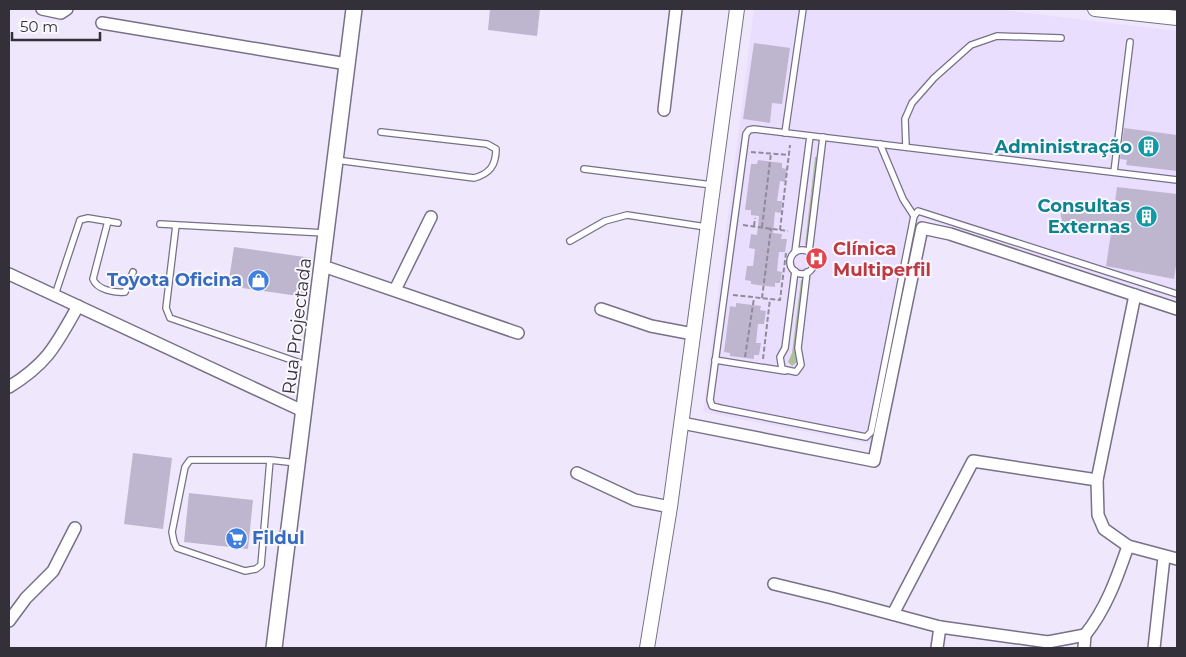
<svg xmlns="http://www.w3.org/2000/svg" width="1186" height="657" font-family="Montserrat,sans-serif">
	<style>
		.built { fill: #eadeff }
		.green { fill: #aec09c }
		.building { fill: #beb5ce }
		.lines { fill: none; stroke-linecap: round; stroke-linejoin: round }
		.service-casing { stroke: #777086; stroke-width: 8 }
		.minor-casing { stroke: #777086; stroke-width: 14 }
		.tertiary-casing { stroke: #777086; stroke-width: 16 }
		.secondary-casing { stroke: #777086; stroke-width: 18 }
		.path { stroke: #908b9a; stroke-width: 2; stroke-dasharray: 5 2.5; stroke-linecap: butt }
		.service { stroke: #fff; stroke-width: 5.5 }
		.minor { stroke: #fff; stroke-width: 11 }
		.tertiary { stroke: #fff; stroke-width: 14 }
		.secondary { stroke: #fff; stroke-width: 15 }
		.labels { text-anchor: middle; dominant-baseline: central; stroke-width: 4; stroke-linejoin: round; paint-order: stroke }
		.culture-label { font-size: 18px; font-weight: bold; fill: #0d838f; stroke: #faf8fe; text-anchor: end }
		.health-label { font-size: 18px; font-weight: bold; fill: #be3a42; stroke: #faf8fe; text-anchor: start }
		.shop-label { font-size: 18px; font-weight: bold; fill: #366cbe; stroke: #faf8fe; text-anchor: end }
		.street-label { font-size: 18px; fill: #333039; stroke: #faf8fe }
	</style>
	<rect width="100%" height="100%" fill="#efe8fd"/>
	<!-- built -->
	<path class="built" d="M754,9H996L1177,31V301L920,217L875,445L703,412Z"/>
	<!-- green -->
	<g class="green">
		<path d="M815,157H818L807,245H805Z"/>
		<path d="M801,280H803L795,354L797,362L792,366L788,362L792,353Z"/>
	</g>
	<!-- building -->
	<g class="building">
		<path d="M490,9H540L537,36L488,30Z"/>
		<path d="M754,43L790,48L782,104L772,103L770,123L743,119Z"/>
		<path d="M1124,128L1177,135V171L1126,165L1127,160L1120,159Z"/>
		<path d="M758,160L782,163V168L787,169L785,182L780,181L777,201H782L781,213L775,212L773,233L782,234L781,239H787L785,252H779L777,271L782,272L780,283H775V287L751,284V281L745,280L747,266H753L755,249L749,248L751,234L757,235L759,216L751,215V210H745L751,164H757Z"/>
		<path d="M1117,187L1177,194V259L1174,279L1106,266L1113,220L1063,228L1060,210L1115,202Z"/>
		<path d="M234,247L312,258L306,297L228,286Z"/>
		<path d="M736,303L761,306L760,310L766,311L764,324H758L756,343H761L759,355H754V359L730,356V353L724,352L730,306L736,307Z"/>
		<path d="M133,453L172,458L163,529L124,524Z"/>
		<path d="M189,493L253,500L248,549L184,542Z"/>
	</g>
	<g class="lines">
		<defs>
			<g id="service">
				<path d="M785,133L803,9"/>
				<path d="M880,144L903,199L914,216"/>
				<path d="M906,147L905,119L912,103L934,78L971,45L997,36L1061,38"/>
				<path d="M336,160L474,178C489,174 496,166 496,149L487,144L381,132"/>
				<path d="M584,169L712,185"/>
				<path d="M1114,172L1130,42"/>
				<path d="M1177,180L754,129L749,130L746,134L710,400L712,406L720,408L866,437L871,432L914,216L918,211L1177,294"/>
				<path d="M108,221L93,279C97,290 115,293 125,292L133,272"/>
				<path d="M160,224L325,233"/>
				<path d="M176,225L166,308L170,318L309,366"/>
				<path d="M570,241L605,221L627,215L706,227"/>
				<circle cx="802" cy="262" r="12"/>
				<path d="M795,252L810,136"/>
				<path d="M809,252L823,137"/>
				<path d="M795,271L785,348L780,357L782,369L796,372L801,365L798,348L807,272"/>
				<path d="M55,295L80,220L88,218L118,223"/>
				<path d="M715,360L785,371"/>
				<path d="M270,460L261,565L256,569L245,571L177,548L174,542L172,532L185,467L190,460H270L297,463"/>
			</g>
			<g id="minor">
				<path d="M42,9L61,13L67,9"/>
				<path d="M102,23L347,64"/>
				<path d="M664,110L676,9"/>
				<path d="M323,266L518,333"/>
				<path d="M9,274L305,412"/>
				<path d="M395,290L431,217"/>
				<path d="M1135,295L1097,480L1098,515L1104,529L1128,546L1177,559"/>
				<path d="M601,309L651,326L693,334"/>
				<path d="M9,387C48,363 56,345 78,306"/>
				<path d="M682,423L874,461L922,228L950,234L1177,309"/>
				<path d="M577,473L635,500L670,507"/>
				<path d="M774,584L832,598L940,627L1048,642L1085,635C1106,609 1117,578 1128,546"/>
				<path d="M893,614L973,461L1097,480"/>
				<path d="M9,621L26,598L53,571L75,528"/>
				<path d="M937,648L940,627"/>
				<path d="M1084,648L1085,635"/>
				<path d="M1154,648L1164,557"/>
			</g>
			<g id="tertiary">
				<path d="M1095,9L1177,18"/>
				<path d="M647,648L670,507L737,9"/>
			</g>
			<path id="secondary" d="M274,648L354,9"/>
		</defs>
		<!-- service casing -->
		<use href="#service" class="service-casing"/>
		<!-- minor casing -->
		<use href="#minor" class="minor-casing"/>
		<!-- tertiary casing -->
		<use href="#tertiary" class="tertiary-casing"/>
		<!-- secondary casing -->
		<use href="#secondary" class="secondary-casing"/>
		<!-- path -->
		<g class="path">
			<path d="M751,152L789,155"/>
			<path d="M743,225L788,231"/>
			<path d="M754,226L755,218"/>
			<path d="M762,227L771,153"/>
			<path d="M780,230L790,145"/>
			<path d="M733,295L780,300L786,253"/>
			<path d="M762,298L771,228"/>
			<path d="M745,357L754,298"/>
			<path d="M763,359L770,299"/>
		</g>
		<!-- service -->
		<use href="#service" class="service"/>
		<!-- minor -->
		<use href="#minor" class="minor"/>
		<!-- tertiary -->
		<use href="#tertiary" class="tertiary"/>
		<!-- secondary -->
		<use href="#secondary" class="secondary"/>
	</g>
	<!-- icons -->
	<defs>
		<symbol id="building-disc" viewBox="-11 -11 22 22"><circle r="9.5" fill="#0f9aa8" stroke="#faf8fe"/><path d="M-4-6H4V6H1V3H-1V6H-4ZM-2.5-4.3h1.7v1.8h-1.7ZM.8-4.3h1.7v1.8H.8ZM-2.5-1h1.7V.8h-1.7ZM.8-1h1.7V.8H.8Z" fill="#fff"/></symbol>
		<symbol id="hospital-disc" viewBox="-11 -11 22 22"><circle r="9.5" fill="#e0444e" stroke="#faf8fe"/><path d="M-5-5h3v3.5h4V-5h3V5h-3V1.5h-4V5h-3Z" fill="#fff"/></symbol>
		<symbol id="shop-disc" viewBox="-11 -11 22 22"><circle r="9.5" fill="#3f7fe0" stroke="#faf8fe"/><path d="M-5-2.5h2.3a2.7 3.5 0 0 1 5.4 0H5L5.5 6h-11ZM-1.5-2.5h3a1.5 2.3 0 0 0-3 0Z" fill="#fff"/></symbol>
		<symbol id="supermarket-disc" viewBox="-11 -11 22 22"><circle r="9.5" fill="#3f7fe0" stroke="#faf8fe"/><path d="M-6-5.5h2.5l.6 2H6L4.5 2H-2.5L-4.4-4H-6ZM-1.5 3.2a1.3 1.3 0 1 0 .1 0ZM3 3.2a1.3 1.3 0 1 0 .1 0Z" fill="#fff"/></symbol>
	</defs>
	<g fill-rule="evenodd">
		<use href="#building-disc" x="1136" y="134" width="25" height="25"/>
		<use href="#building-disc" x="1134" y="204" width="25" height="25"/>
		<use href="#hospital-disc" x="804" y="246" width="25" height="25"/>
		<use href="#shop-disc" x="246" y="268" width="25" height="25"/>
		<use href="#supermarket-disc" x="224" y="526" width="25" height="25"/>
	</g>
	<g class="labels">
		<!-- culture labels -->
		<g class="culture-label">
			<text x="1132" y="147">Administração</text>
			<text x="1130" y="206">Consultas<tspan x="1130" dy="21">Externas</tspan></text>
		</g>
		<!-- health labels -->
		<g class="health-label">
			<text x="833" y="249">Clínica<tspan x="833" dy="21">Multiperfil</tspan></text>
		</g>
		<!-- shop labels -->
		<g class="shop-label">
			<text x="242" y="280">Toyota Oficina</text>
			<text x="252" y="538" text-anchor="start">Fildul</text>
		</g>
		<!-- street labels -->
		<g class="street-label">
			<text transform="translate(297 326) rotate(-83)">Rua Projectada</text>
		</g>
	</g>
	<!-- border -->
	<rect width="1186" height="657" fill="none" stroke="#333039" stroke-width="20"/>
	<!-- scale -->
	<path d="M12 32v8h88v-8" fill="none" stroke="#333039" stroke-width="2.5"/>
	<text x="20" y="32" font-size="15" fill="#333039" stroke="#faf8fe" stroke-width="4" paint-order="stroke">50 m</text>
</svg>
